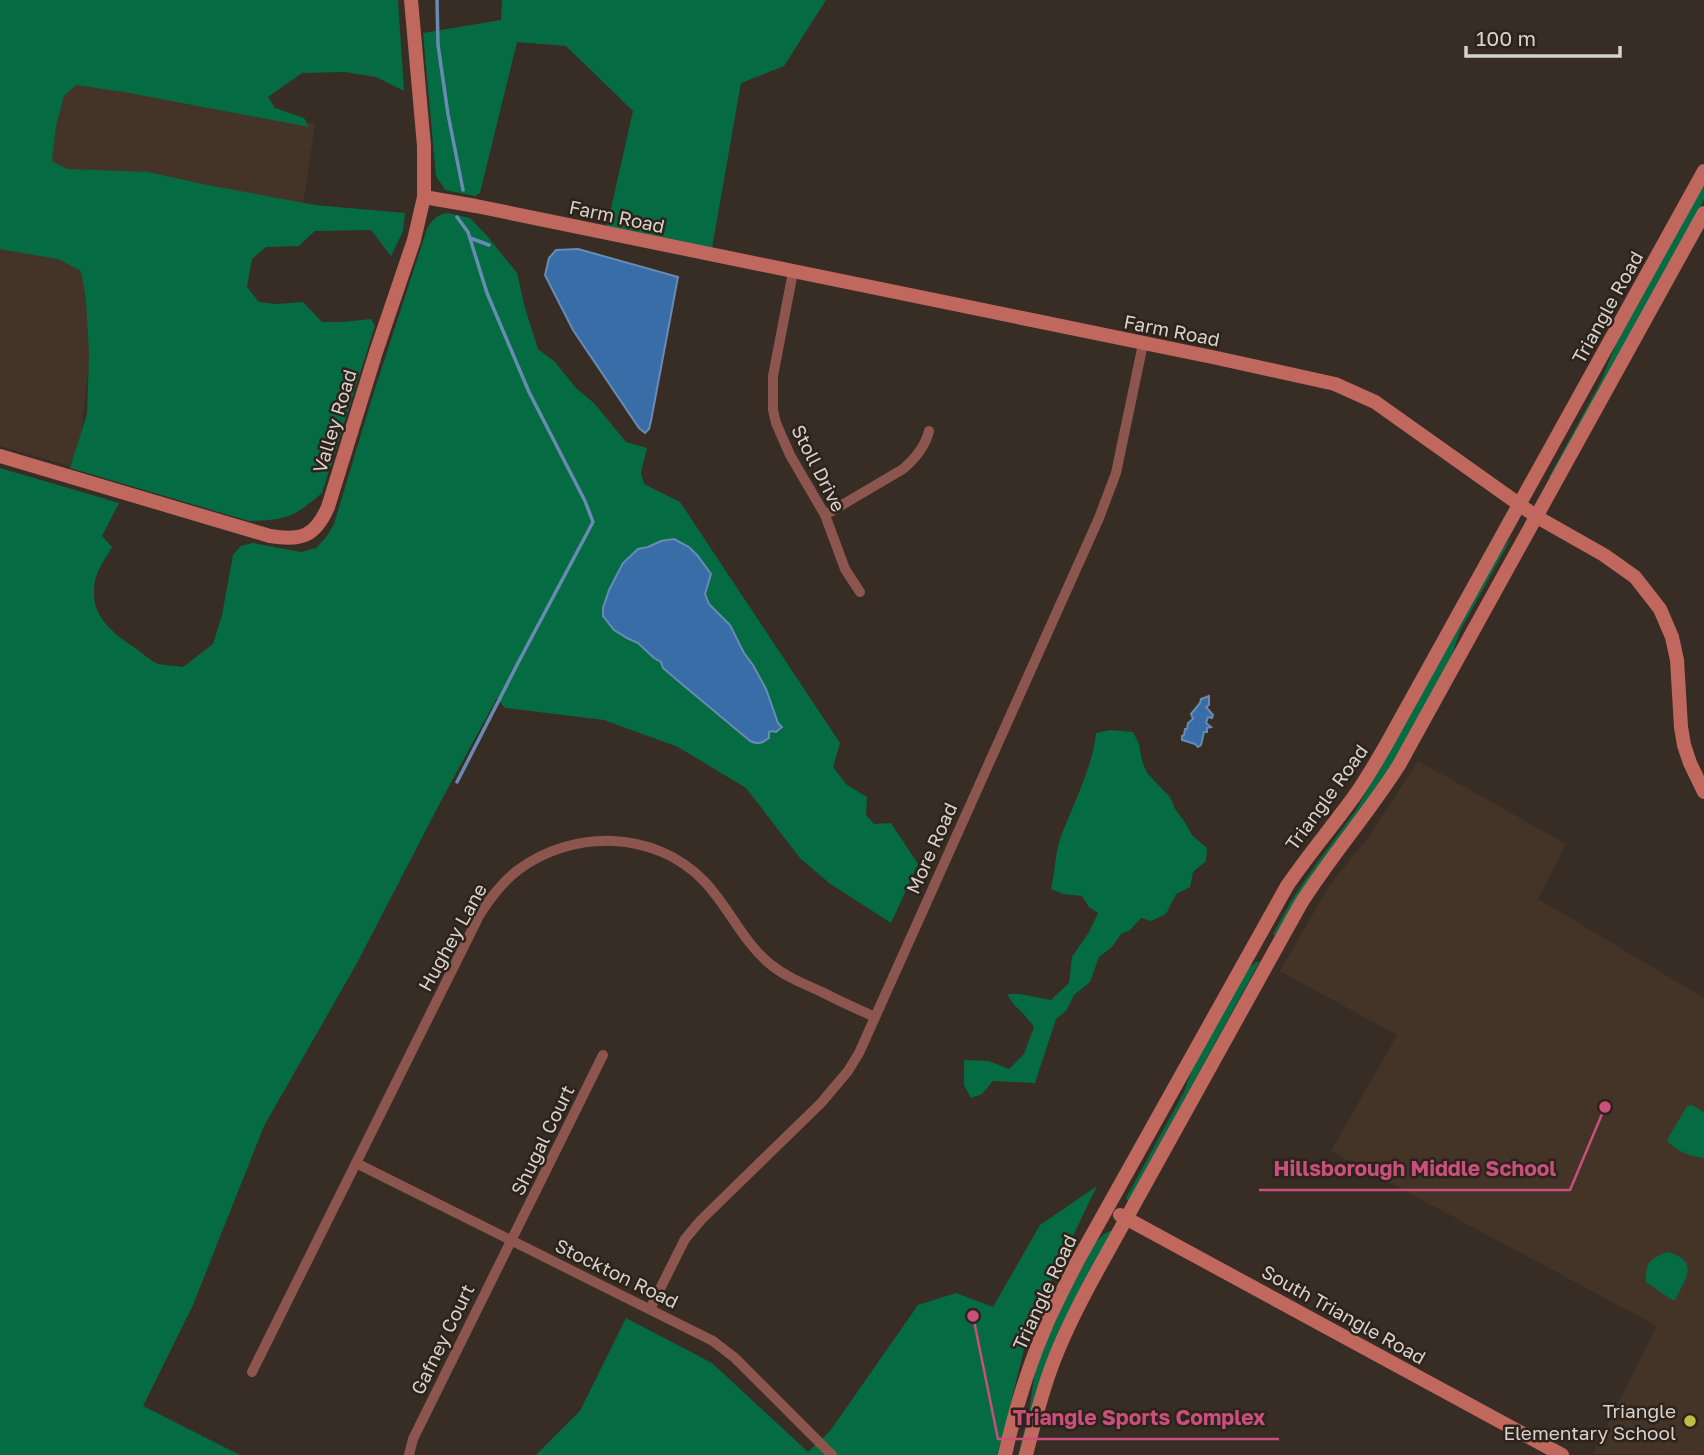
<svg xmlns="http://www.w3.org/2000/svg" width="1704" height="1455" font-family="'Golos Text',sans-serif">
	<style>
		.built { fill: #443428 }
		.green { fill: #046b43 }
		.water { fill: #396da8; stroke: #698bb3; stroke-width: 2 }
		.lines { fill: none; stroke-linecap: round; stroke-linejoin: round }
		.stream { stroke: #698bb3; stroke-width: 3.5 }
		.street { stroke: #8c554e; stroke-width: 10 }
		.secondary { stroke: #c0675e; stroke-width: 14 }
		.poi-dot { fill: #bdbf43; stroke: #2d231b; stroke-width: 2.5 }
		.labels { text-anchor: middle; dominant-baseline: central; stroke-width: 5; stroke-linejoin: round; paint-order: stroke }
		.street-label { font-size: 19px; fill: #d8d2cd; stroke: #2d231b }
		.poi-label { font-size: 19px; fill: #d8d2cd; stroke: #2d231b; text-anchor: end }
		.leader { fill: none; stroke: #c9507d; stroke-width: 2.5 }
		.callout-dot { fill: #c9507d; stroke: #2d231b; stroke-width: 2.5 }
		.callout-label { font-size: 21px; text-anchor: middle; font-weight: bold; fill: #c9507d; stroke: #2d231b; stroke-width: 5; stroke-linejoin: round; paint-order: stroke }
	</style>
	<rect width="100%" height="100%" fill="#372d25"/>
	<!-- built -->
	<g class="built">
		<path d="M59,78L315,124L303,205L44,168Z"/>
		<path d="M0,243L101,257L77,468L0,446Z"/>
		<path d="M1418,761L1566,844L1538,899L1704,998V1455L1593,1454L1657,1326L1331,1151L1397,1035L1280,971L1329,886L1368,838Z"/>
	</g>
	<!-- green -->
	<g class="green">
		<path d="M0,0H398L404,91L376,77L345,72L302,73L268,97L275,108L304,118L309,127L124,92L76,85L64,96L56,126L52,161L67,169L148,172L207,185L315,205L405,213L403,231L391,256L371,230L315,231L299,246L266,247L252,259L247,287L259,302L276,304L303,302L322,322H342L371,319L375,326L322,493C293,518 286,520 249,521L70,468L87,414L89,354L86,299L81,271L58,259L0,249Z"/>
		<path d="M502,0H826L784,66L741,83L712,248L607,226L633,111L566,46L517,42L480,193L475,196L445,190L436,176L423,33L501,20Z"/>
		<path d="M1704,182V200L1558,467L1550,478L1549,477L1601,381L1616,344Z"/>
		<path d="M448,213L470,218L488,237L517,273L525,308L538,349L555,362L576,388L594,403L626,442L647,448L641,473L644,484L680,502L840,743L833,767L847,785L867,797L866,815L874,824L891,823L918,864L891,923L829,883L800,858L746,788L678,747L604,720L505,708L497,698L441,801L357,963L264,1126L193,1305L143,1406L240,1455H0V468L119,503L102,536L112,547C104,562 96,569 94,587C91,618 114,634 138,650C143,654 150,660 156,663C163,666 175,665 183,667L213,644L222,615L233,555L241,546L253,543L301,552L316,548L327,536L334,524L372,398L427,229C432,220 437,214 448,213Z"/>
		<path d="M1513,535L1460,631L1450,661L1390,769L1274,936L1273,934L1291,901L1314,867L1356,810L1501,551Z"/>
		<path d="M1110,730L1133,732L1139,744L1142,761L1147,773L1170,797L1175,809L1184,821L1192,835L1207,848L1206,861L1193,872L1190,887L1176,894L1166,914L1151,921L1141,918L1130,930L1121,934L1112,947L1099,957L1090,982L1074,995L1066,1011L1056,1019L1035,1083L993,1081L982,1094L971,1098L964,1085V1060L989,1061L1009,1069L1024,1054L1034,1027C1025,1013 1015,1009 1007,994H1020L1051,1000L1069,983L1072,957L1089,932L1098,913L1089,907L1082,896L1063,894L1051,889C1055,872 1055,855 1060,839C1071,809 1094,764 1096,733Z"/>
		<path d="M1260,961L1129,1200H1127L1126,1198L1184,1092L1194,1064L1247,969L1256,962Z"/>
		<path d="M1692,1105L1704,1112V1158C1689,1156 1677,1152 1667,1140L1687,1106Z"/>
		<path d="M1097,1186L1030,1325L998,1455H536L580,1411L626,1318L712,1363L808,1452L830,1431L918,1305L956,1293L993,1307L1040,1225Z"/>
		<path d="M1112,1230L1020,1455H1018L1029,1412L1035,1371L1050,1333L1068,1293L1095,1243L1104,1234Z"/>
		<path d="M1668,1252C1700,1261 1686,1279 1675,1300H1672L1646,1282C1645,1262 1650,1258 1668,1252Z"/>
	</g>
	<!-- water -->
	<g class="water">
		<path d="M578,249L678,277L651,421L649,429L645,433L639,428L573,330L545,275L549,258L556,250Z"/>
		<path d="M674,539L689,547L697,555L711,574L705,594L709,604L730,625L744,653L753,665L766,689L778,723L782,727L776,732L772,731L769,732V738C762,743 759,745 750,741L677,680L663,668L661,662L654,658L638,643L627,638L614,630L603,616V608L609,590L623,563L638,549L648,547L661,541Z"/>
		<path d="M1209,696V705L1206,707L1213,715L1212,718L1208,717L1206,723L1211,727L1207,728V732H1204L1201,745L1198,747L1195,744L1182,740V736L1184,735L1185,729H1187L1188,723L1193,719L1191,714L1200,703L1201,699Z"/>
	</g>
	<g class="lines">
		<!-- stream -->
		<g class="stream">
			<path d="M437,0L438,45L448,114L463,190"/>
			<path d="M457,217L468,232L487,293L529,392L585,501L593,522L519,661L457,782"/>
			<path d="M470,238L489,245"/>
		</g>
		<!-- street -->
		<g class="street">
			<path d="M793,272L773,376V410L776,423L790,455L825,515L845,569L860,592"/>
			<path d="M825,515L903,469C916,458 925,447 929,431"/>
			<path d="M356,1163L713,1341L735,1358L832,1455"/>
			<path d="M650,1309L685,1239L701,1220L821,1103L848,1071L859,1053L1099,518L1116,473L1143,344"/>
			<path d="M252,1372L480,914C491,897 502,882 518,870C573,829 655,830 704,881C728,906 743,942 770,964C786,977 804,984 822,992C839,1001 857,1009 875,1017"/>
			<path d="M409,1455L413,1439L603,1055"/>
		</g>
		<!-- secondary -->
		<g class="secondary">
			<path d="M424,197L476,206L1217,358L1335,384L1375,402L1537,517L1604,555L1635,577L1660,609L1672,637L1677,660L1681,727L1684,745L1690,763L1704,792"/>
			<path d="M0,456L270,536C301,541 315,537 328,507L376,352L414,240L424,197V146L411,0"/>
			<path d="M1120,1215L1562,1455"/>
			<path d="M1005,1455C1015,1409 1029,1364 1048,1321C1057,1301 1067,1282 1077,1262L1287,886C1306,858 1327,833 1347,806C1362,787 1374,766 1386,745L1704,171"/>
			<path d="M1026,1455C1033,1427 1040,1399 1050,1371C1062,1337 1079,1304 1096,1273L1300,905C1330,857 1368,814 1399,765L1704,213"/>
		</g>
	</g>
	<!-- markers -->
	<circle class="poi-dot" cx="1690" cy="1421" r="7"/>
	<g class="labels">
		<!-- street labels -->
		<g class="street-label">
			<text transform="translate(617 216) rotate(12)">Farm Road</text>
			<text transform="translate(1607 307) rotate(-61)">Triangle Road</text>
			<text transform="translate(1172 330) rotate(11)">Farm Road</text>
			<text transform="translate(334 421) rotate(-73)">Valley Road</text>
			<text transform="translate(819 468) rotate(63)">Stoll Drive</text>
			<text transform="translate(1326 797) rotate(-54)">Triangle Road</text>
			<text transform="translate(931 848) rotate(-66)">More Road</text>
			<text transform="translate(452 937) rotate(-61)">Hughey Lane</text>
			<text transform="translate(542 1140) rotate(-64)">Shugal Court</text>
			<text transform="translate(617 1273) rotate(26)">Stockton Road</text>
			<text transform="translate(1044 1292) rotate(-65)">Triangle Road</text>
			<text transform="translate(1344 1314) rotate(29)">South Triangle Road</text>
			<text transform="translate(442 1339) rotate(-64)">Gafney Court</text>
		</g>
		<!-- poi labels -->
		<g class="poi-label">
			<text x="1676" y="1410">Triangle<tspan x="1676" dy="22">Elementary School</tspan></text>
		</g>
	</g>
	<!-- callouts -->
	<path class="leader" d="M1605 1107L1570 1190H1259M973 1316L998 1439H1279"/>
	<g class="callout-dot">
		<circle cx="1605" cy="1107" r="7"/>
		<circle cx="973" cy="1316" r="7"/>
	</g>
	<g class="callout-label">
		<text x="1415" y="1176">Hillsborough Middle School</text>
		<text x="1139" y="1425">Triangle Sports Complex</text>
	</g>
	<!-- scale -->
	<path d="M1466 46v10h154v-10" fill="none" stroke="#d8d2cd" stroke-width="3.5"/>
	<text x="1476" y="46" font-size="21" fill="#d8d2cd" stroke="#2d231b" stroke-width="5" paint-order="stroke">100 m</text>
</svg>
